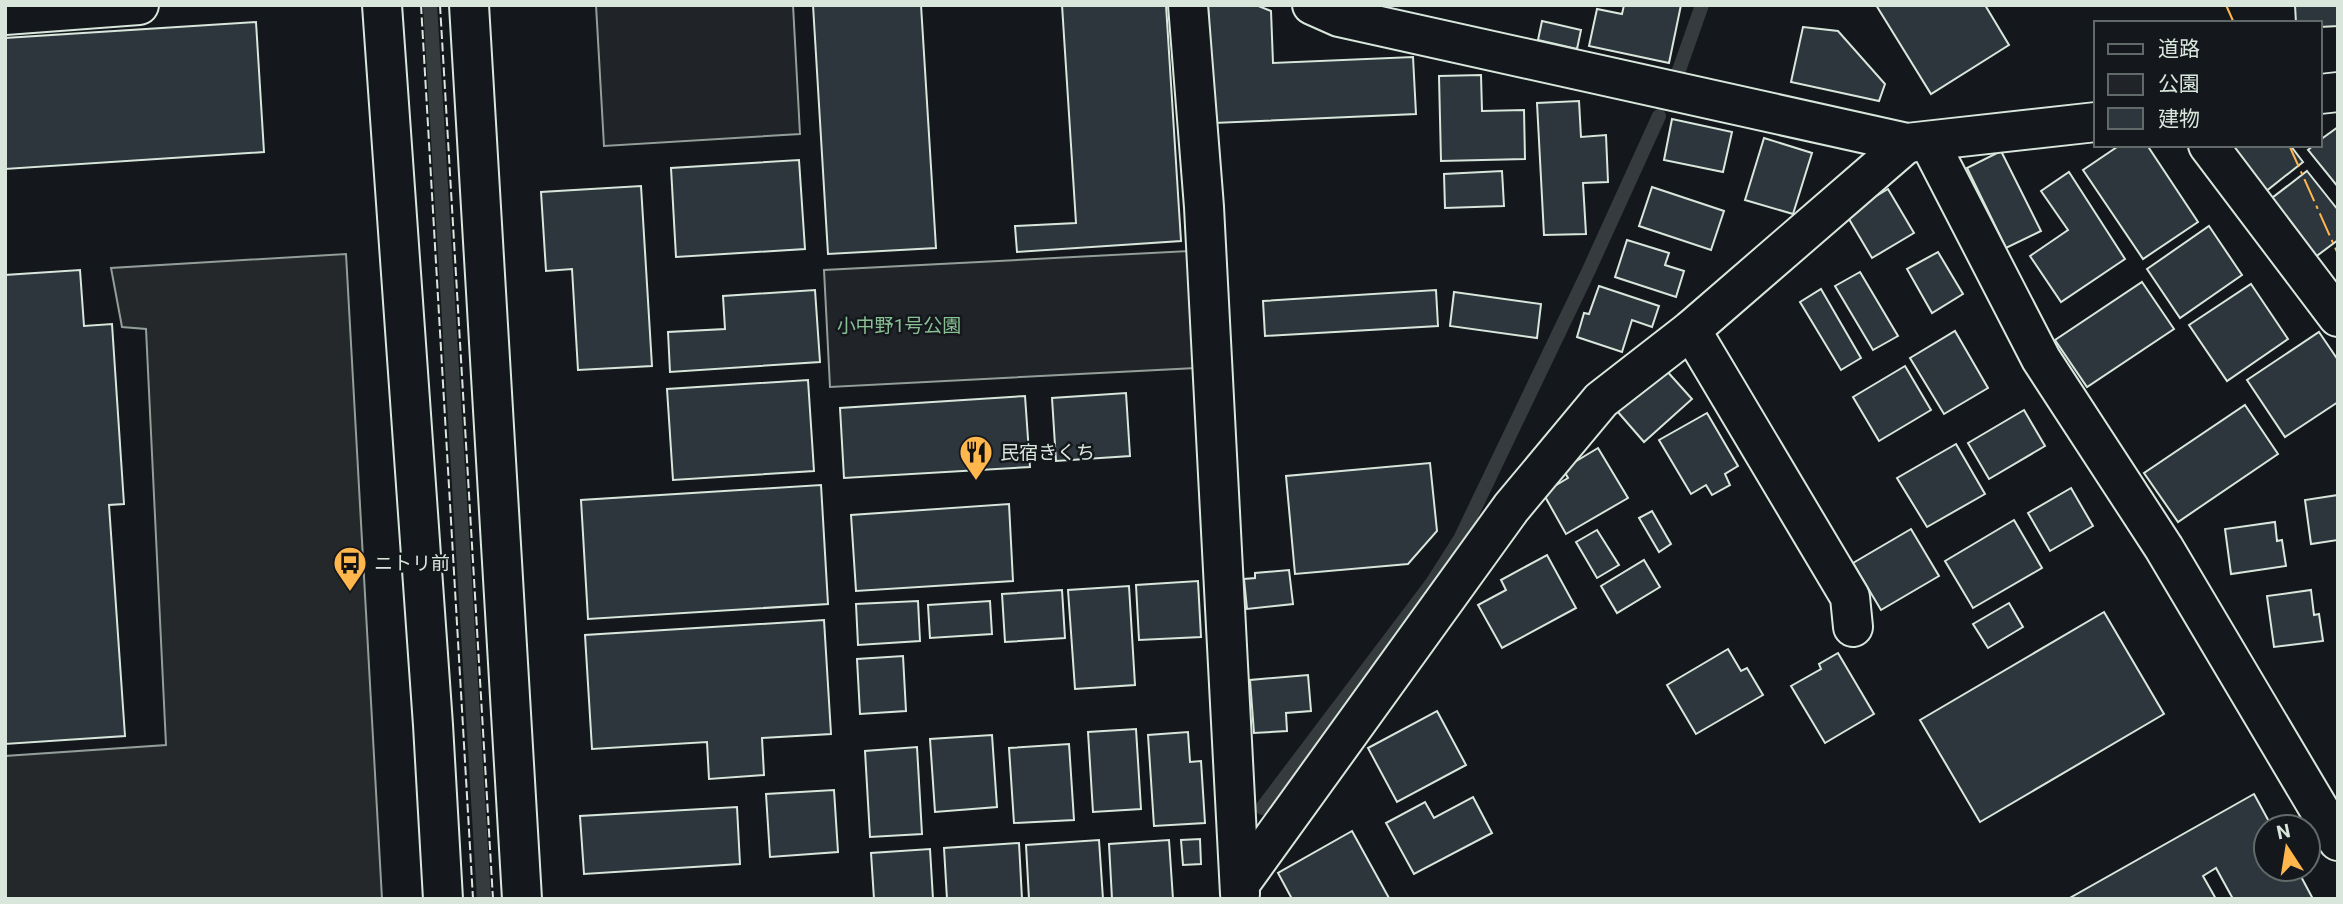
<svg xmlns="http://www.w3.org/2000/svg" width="2343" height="904" font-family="Roboto,'Noto Sans JP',sans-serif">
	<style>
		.green { fill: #202428; stroke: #939e99; stroke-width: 2 }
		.parking { fill: #24282b; stroke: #939e99; stroke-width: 2 }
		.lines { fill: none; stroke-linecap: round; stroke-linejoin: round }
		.stream { stroke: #363b3e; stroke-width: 14 }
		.building { fill: #2c363c; stroke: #d8e6dc; stroke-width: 2 }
		.street-casing { stroke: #d8e6dc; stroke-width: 42 }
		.secondary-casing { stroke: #d8e6dc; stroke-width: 42 }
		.street { stroke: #14181c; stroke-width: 38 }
		.secondary { stroke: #14181c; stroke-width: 38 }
		.fence { stroke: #d8e6dc; stroke-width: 2; stroke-dasharray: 9 3.5; stroke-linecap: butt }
		.power { stroke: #ffb74d; stroke-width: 2; stroke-dasharray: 24 5 3.5 5; stroke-linecap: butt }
		.labels { text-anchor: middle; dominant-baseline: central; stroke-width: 5; stroke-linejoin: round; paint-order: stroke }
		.park-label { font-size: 19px; fill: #8ac095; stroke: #14181c }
		.poi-label { font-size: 19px; fill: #d8e6dc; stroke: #14181c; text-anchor: start }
	</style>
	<rect width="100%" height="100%" fill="#14181c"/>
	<!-- green -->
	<g class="green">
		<path d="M596,5H793L800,134L604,146Z"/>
		<path d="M1189,251L1196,368L830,387L824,270Z"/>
	</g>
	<!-- parking -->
	<path class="parking" d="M346,254L382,899H5V756L166,745L146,329L122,327L111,268Z"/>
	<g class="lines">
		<!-- stream -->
		<g class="stream">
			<path d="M430,5L484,899"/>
			<path d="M1678,73L1702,5"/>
			<path d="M1262,808L1432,583L1460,539L1588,272L1659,116"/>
		</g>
	</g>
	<!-- building -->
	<g class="building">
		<path d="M813,5H921L936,248L828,254Z"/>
		<path d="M1062,5H1166L1181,241L1017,252L1015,226L1076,223Z"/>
		<path d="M1208,5H1256L1271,11L1273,63L1413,57L1416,114L1214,123Z"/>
		<path d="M1624,5H1681L1669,63L1589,46L1597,9L1622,14Z"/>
		<path d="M1876,5H1985L2009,45L1931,94Z"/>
		<path d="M2295,5H2338V26L2320,27V23H2296Z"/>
		<path d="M1542,21L1581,30L1577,49L1538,40Z"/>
		<path d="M256,22L264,152L5,169V38Z"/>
		<path d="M1803,27L1838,31L1885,84L1879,101L1791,82Z"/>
		<path d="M1481,75L1482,111L1524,110L1525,159L1441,161L1439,76Z"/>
		<path d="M1579,101L1581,137L1606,135L1608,182L1583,183L1586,234L1544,235L1537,103Z"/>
		<path d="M1672,119L1732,132L1723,172L1664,160Z"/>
		<path d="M2338,127V187L2308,150L2314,145H2320V140Z"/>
		<path d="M1764,138L1812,153L1793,214L1745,200Z"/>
		<path d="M2120,145H2147L2198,222L2143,259L2083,170Z"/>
		<path d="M2229,145H2290L2303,162L2265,192Z"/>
		<path d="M2001,151L2041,231L2006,248L1967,168Z"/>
		<path d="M799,160L805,249L676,257L671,168Z"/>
		<path d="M1502,171L1504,206L1445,208L1444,174Z"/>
		<path d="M2307,171L2338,210V240L2314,258L2268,201Z"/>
		<path d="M2069,172L2125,259L2061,302L2030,256L2068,230L2041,191Z"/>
		<path d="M641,186L652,366L578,370L572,269L546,271L541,192Z"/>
		<path d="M1652,187L1724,211L1711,250L1639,226Z"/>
		<path d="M1888,189L1914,233L1872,258L1846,214Z"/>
		<path d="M2209,226L2242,275L2180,318L2147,269Z"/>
		<path d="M1627,240L1669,253L1665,265L1684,271L1676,297L1615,277Z"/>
		<path d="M1938,252L1963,294L1932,313L1907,269Z"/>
		<path d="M80,270L84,326L112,324L124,504L109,505L125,736L5,744V275Z"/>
		<path d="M1860,272L1898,336L1873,350L1835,286Z"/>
		<path d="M2142,282L2174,329L2087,387L2055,340Z"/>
		<path d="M2251,284L2288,339L2227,381L2189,325Z"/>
		<path d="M1599,286L1659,306L1652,327L1632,320L1622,352L1577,337L1584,313L1589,314Z"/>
		<path d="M1821,289L1861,358L1841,370L1800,302Z"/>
		<path d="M815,290L820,362L670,372L668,332L725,329L723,296Z"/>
		<path d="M1436,290L1438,326L1265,336L1263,301Z"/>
		<path d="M1454,292L1541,304L1537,338L1450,326Z"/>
		<path d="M1955,331L1988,388L1944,414L1910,358Z"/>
		<path d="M2319,332L2338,360V402L2285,437L2247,380Z"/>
		<path d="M1905,366L1931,410L1879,441L1853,397Z"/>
		<path d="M1665,369L1692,399L1644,442L1617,411Z"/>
		<path d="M808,380L814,471L673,480L667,389Z"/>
		<path d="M1126,393L1130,456L1056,461L1052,398Z"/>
		<path d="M1025,396L1030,467L844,478L840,408Z"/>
		<path d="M2245,405L2278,454L2178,522L2144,473Z"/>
		<path d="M2024,410L2045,446L1989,479L1968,443Z"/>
		<path d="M1707,413L1738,466L1725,474L1730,485L1712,495L1706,485L1691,494L1659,440Z"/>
		<path d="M1956,444L1985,494L1927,527L1897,478Z"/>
		<path d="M1598,448L1628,498L1566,534L1543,493L1568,478L1563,469Z"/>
		<path d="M1430,463L1437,531L1408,564L1295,574L1286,476Z"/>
		<path d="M821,485L828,604L588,619L581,500Z"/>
		<path d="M2071,488L2093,526L2050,551L2028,513Z"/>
		<path d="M2338,495V540L2311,544L2305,500Z"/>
		<path d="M1009,504L1013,581L856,591L851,515Z"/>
		<path d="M1652,511L1671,544L1659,552L1639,518Z"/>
		<path d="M2014,520L2042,568L1973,608L1945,561Z"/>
		<path d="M2275,522L2277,541L2282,540L2286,566L2231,574L2225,529Z"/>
		<path d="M1911,529L1939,576L1881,610L1853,563Z"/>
		<path d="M1597,530L1619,565L1597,578L1576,542Z"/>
		<path d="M1547,555L1576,608L1502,648L1478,605L1506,590L1501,580Z"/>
		<path d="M1644,560L1660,587L1617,613L1601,586Z"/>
		<path d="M1289,570L1293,604L1247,609L1244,579L1255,578V573Z"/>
		<path d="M1198,581L1201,637L1139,640L1136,585Z"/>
		<path d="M1129,586L1135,685L1075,689L1068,590Z"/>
		<path d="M1062,590L1065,638L1005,642L1002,594Z"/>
		<path d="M2311,590L2314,615L2319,614L2323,641L2274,647L2267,596Z"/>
		<path d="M918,601L920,641L858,645L856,604Z"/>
		<path d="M990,601L992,634L930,638L928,605Z"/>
		<path d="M2009,603L2023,627L1988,648L1973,624Z"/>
		<path d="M2104,612L2164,714L1980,822L1920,720Z"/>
		<path d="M824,620L831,734L762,738L764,775L709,779L707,742L592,749L585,635Z"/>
		<path d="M1728,649L1741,671L1747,668L1763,695L1696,734L1667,685Z"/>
		<path d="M1838,653L1874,714L1825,743L1791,686L1821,669L1819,664Z"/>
		<path d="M903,656L906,711L860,714L857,659Z"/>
		<path d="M1308,675L1311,711L1286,713L1287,731L1254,733L1250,680Z"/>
		<path d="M1437,711L1466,765L1397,802L1368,748Z"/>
		<path d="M1136,729L1141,809L1093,812L1088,732Z"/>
		<path d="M1188,732L1190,762L1201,761L1205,823L1154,826L1148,735Z"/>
		<path d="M992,735L997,807L935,812L930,739Z"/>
		<path d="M1069,744L1074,820L1014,823L1009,748Z"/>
		<path d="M917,747L922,834L870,837L865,751Z"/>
		<path d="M834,790L838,852L770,857L766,794Z"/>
		<path d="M2254,794L2272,827H2266V869H2297L2313,899H2233L2216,868L2203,876L2216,899H2068Z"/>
		<path d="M1473,797L1492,833L1414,874L1386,823L1425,802L1434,818Z"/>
		<path d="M737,807L740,864L584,874L580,816Z"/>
		<path d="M1352,831L1389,898L1292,899L1278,873Z"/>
		<path d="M1200,839L1201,864L1183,865L1181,840Z"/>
		<path d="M1099,840L1103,899H1029L1026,845Z"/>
		<path d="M1169,840L1173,899H1112L1109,844Z"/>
		<path d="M1019,843L1022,899H947L944,848Z"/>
		<path d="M930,849L933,899H874L871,853Z"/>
	</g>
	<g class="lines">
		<defs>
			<g id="street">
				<path d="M1188,5L1204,207L1240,894"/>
				<path d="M1312,5L1339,17L1907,143L2096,122"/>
				<path d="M5,15L139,5"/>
				<path d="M2320,94L2338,92"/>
				<path d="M1929,142L2041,359L2164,548L2338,841"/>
				<path d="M2208,145L2338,317"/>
				<path d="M1691,330L1850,597L1853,627"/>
				<path d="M1240,884L1511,508L1601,400L1691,330L1907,143"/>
			</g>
			<g id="secondary">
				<path d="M382,5L433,725L443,899"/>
				<path d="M469,5L522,899"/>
			</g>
		</defs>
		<!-- street casing -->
		<use href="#street" class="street-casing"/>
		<!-- secondary casing -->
		<use href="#secondary" class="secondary-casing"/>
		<!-- street -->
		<use href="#street" class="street"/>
		<!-- secondary -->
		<use href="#secondary" class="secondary"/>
		<!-- fence -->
		<g class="fence">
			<path d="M421,5L473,899"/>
			<path d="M440,5L493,899"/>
		</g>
		<!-- power -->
		<g class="power">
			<path d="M2226,5L2234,23"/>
			<path d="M2289,145L2338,254"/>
		</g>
	</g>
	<!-- icons -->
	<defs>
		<symbol id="restaurant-pin" viewBox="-11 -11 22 30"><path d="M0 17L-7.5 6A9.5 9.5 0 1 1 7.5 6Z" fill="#ffb74d" stroke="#14181c"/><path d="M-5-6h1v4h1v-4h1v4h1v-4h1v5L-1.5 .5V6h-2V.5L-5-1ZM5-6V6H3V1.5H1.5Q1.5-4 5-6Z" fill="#111"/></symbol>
		<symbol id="bus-pin" viewBox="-11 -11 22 30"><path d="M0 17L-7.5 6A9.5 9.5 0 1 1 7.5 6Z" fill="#ffb74d" stroke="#14181c"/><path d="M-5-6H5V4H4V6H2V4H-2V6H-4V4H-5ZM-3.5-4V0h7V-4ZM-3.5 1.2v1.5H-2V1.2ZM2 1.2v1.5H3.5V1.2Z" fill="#111"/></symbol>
	</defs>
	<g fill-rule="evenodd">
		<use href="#restaurant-pin" x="957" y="433" width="38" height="52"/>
		<use href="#bus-pin" x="331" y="544" width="38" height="52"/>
	</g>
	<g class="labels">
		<!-- park labels -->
		<g class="park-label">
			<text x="899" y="325">小中野1号公園</text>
		</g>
		<!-- poi labels -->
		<g class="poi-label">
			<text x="1000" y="452">民宿きくち</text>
			<text x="374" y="563">ニトリ前</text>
		</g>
	</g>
	<!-- border -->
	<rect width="2343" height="904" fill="none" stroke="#d8e6dc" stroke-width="14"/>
	<!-- legend -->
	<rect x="2094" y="21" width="228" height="126" fill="#14181c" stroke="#626a69" stroke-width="2"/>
	<rect x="2108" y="44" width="35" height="10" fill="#14181c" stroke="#626a69" stroke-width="2"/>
	<text x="2158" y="56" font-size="21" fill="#d8e6dc">道路</text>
	<rect x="2108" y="74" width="35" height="21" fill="#202428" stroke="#626a69" stroke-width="2"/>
	<text x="2158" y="91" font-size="21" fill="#d8e6dc">公園</text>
	<rect x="2108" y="108" width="35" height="21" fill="#2c363c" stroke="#626a69" stroke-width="2"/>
	<text x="2158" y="126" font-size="21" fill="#d8e6dc">建物</text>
	<!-- north arrow -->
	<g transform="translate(2287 848) rotate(348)"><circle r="33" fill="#14181c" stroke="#626a69" stroke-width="2"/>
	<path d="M0-5L12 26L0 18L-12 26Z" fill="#ffb74d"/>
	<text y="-10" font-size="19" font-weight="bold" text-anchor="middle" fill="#d8e6dc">N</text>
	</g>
</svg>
